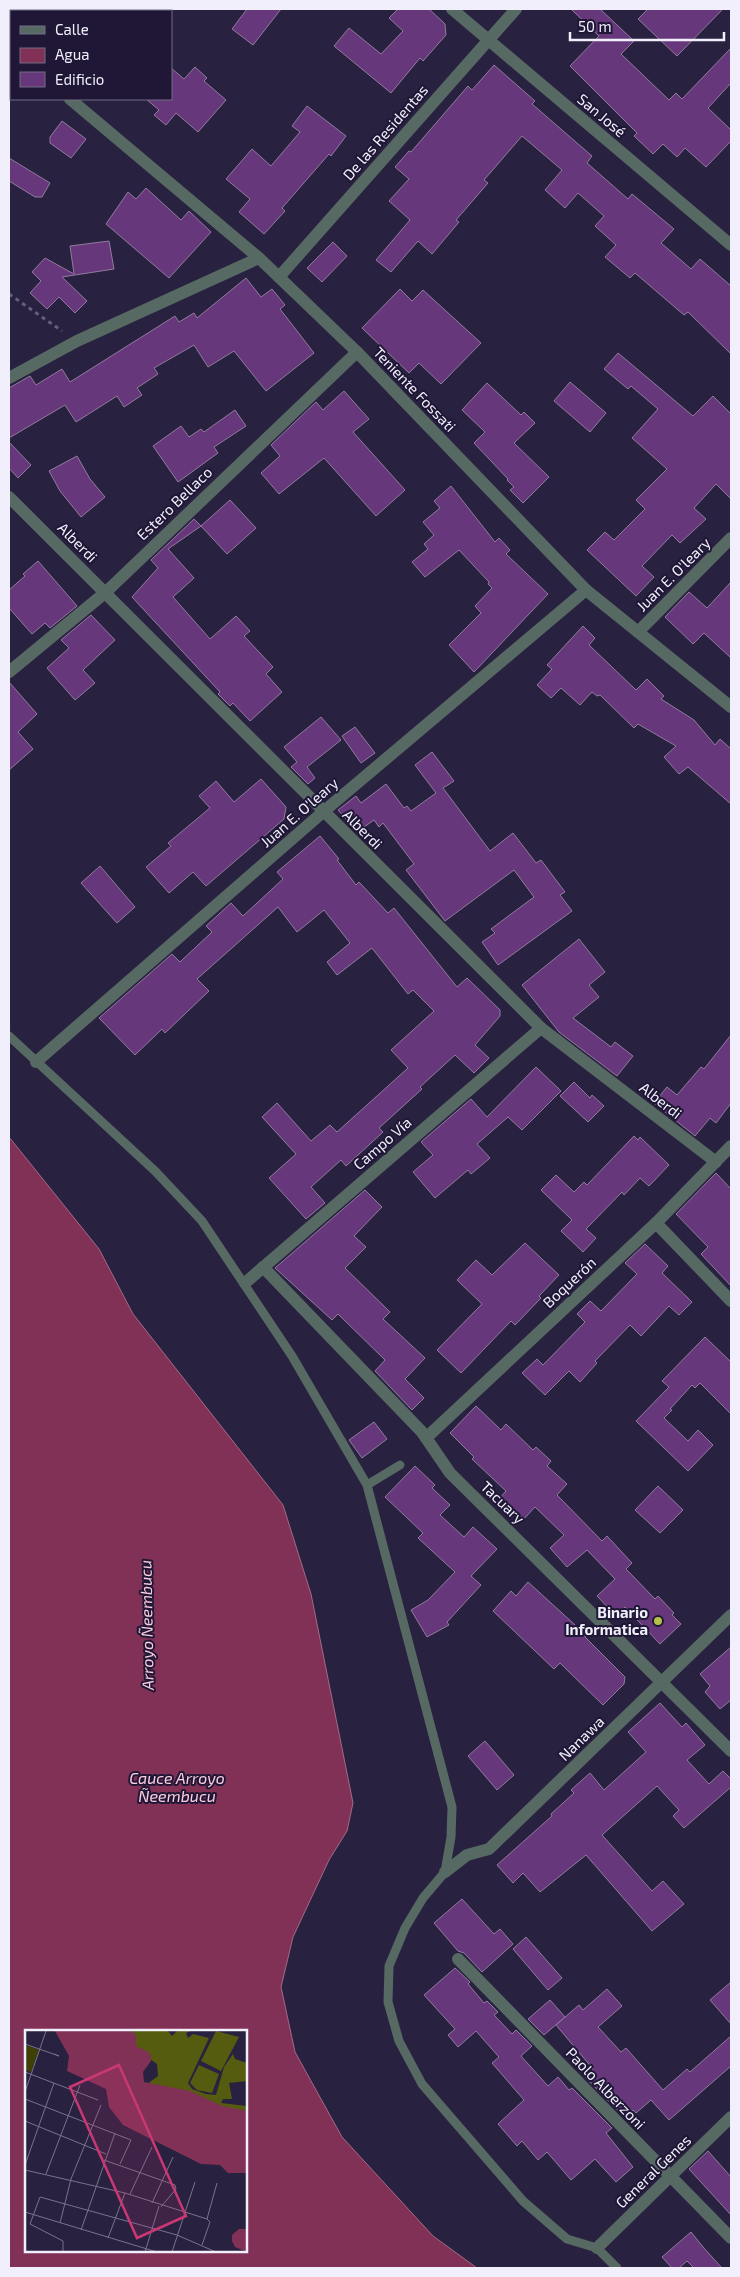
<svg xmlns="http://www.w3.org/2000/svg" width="740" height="2277" font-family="'Exo 2',sans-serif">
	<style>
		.water { fill: #813156; stroke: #a36a88; fill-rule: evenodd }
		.building { fill: #66387b; stroke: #917b9d }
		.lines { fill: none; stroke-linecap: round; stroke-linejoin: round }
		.path { stroke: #655f78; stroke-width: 3; stroke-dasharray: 4 4; stroke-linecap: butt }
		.service { stroke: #566a63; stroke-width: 9 }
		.minor { stroke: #566a63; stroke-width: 12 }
		.poi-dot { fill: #b7c148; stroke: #1f1735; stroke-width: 2 }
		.labels { text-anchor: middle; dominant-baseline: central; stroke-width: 4; stroke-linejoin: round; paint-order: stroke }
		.street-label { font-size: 15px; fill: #f1effc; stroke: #1f1735 }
		.poi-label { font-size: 15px; font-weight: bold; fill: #f1effc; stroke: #1f1735; text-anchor: end }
		.water-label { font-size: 16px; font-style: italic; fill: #fdcddf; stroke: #1f1735 }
		.inset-road { fill: none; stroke: #79738b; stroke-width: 1 }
		.view { fill: #c93873; fill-opacity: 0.15; stroke: #c93873; stroke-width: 2.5 }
		.inset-edge { fill: none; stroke: #f1effc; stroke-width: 2.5 }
	</style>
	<rect width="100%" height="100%" fill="#292140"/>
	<!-- water -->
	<path class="water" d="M9,1137L99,1249L133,1314L283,1505L311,1594L353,1803L347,1831L329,1860L293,1937L281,1987L295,2052L342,2137L433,2236L477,2268H9ZM26,2031H246V2251H26Z"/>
	<!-- building -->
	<g class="building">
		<path d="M247,9H281L253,45L232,29Z"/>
		<path d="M398,9H429L445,24L446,35L423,61L420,58L391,93L334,46L349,28L381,54L403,31L389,18Z"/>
		<path d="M571,9H600L634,41L621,54L669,100L676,93L682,99L731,48V83L708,108L731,130V141L706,167L685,148L677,157L663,144L653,154L634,136L637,133L570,66L599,36Z"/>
		<path d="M648,9H723L677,56L638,19Z"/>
		<path d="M494,65L535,101L532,104L592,156L587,163L628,199L632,194L674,229L661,243L691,269L700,259L731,286V354L688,312L684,315L635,273L630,278L605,257L616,245L595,226L604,216L578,193L565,208L545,190L562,170L522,136L484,180L488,183L456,220L459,222L432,254L418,241L391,272L376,260L410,220L389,201L409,179L395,167L409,151L411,152L468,86L472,90Z"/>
		<path d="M195,67L207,78L204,81L226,100L198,132L176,113L166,125L154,115L159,110L146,99H171V68L184,79Z"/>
		<path d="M307,106L346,136L331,156L329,154L282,208L285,211L264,234L239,212L250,199L226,179L252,149L271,166L300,132L292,126Z"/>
		<path d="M62,121L86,139L71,158L50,143V137Z"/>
		<path d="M9,158L50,183L42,197H35L9,181Z"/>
		<path d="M146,188L181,220L189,211L211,232L169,278L106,224L128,192L136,199Z"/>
		<path d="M109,241L114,269L62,277L87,301L75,313L59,297L47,309L30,293L41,281L32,272L45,258L74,274L70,246Z"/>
		<path d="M333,242L347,256L322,282L307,268Z"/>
		<path d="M246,278L261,297L272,289L285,305L280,309L314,353L266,391L234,351L208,367L194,345L154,368L158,374L137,388L142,395L124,407L117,396L76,422L65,405L9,438V388L30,376L36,385L62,369L70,382L175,316L179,322L194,313L197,318Z"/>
		<path d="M400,289L412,301L423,290L481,343L441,384L419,363L409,373L362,328Z"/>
		<path d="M618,353L693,416L713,396L731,414V499L716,484L694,508L706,519L680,543L672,535L642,566L654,577L636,596L587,550L605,532L614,540L645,509L636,500L667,469L632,438L658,409L631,386L628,389L604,369Z"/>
		<path d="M570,382L606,413L590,432L554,401Z"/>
		<path d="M487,383L521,415L524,412L535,423L514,443L549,477L523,503L510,490L514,487L507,480L508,479L474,443L485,432L462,410Z"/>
		<path d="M344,391L369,419L353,432L405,490L376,516L324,458L279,494L261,473L280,456L271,445L316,402L323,410Z"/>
		<path d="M235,410L246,426L214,447L218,453L178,482L153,446L181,426L189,437L201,429L204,432Z"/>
		<path d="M9,442L31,465L18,478L9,468Z"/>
		<path d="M77,456L90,479L105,497L81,517L60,491L49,471Z"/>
		<path d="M451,486L495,542L499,538L510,550L506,554L548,594L474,672L449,645L481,613L475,606L492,588L488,584L489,582L459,550L425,577L412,562L428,549L424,544L434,535L423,522L440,508L434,501Z"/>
		<path d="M230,500L256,528L227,554L201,526Z"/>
		<path d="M194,519L201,526L168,549L194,578L173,597L210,639L236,616L250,631L244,636L273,667L266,674L282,692L250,721L233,703L230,706L218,694L220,692L132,597L158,568L151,560Z"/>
		<path d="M38,561L77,606L50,628L45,623L32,634L9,608V590L25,576L23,574Z"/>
		<path d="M731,582V658L704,633L693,644L665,617L689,592L707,608Z"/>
		<path d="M91,615L115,640L83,670L95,683L75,700L47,668L69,648L61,640Z"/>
		<path d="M583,626L595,638L589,645L636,690L647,679L664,696L661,699L694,720L715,745L720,739L731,749V804L688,767L679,774L664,757L676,746L638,724L634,728L600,695L597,696L592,692L580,705L561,688L551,698L537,685L552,669L547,665Z"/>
		<path d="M9,682L37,714L18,732L33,749L9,770Z"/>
		<path d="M321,717L341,740L307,767L315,778L308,784L291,767L297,762L284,747Z"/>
		<path d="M355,727L375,753L361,763L342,736Z"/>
		<path d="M432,752L454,781L443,788L490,851L513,833L536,863L541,860L565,892L560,895L572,911L498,965L482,942L495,933L491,929L534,897L514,870L445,921L406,870L414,864L383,823L379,827L374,820L357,832L338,810L356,796L361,803L386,784L404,808L407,806L411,811L436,793L415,765Z"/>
		<path d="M261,779L286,807L284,819L206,886L193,872L169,893L146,867L171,846L168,843L210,808L199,796L216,781L234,802Z"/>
		<path d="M320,836L339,859L337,860L356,885L359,882L388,913L394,908L457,987L467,978L500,1010V1016L475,1045L489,1058L474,1073L455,1055L420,1087L422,1089L379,1128L383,1132L346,1166L341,1160L311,1187L325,1203L306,1219L269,1178L296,1154L262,1117L277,1103L311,1141L330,1125L337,1132L408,1068L391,1050L434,1011L413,990L408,994L372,948L337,975L327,962L350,943L324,910L297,932L278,907L197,979L209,991L165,1033L162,1029L135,1055L99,1018L172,954L180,962L212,932L206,926L231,903L243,916L283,879L277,872Z"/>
		<path d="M100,866L135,907L117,923L81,883Z"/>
		<path d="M579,939L605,972L589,985L599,997L573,1018L611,1047L615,1042L633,1056L617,1076L559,1032L522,985Z"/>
		<path d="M731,1035V1103L716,1123L710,1118L695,1136L654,1103L667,1087L677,1095L701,1067L704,1069Z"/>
		<path d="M536,1067L561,1091L522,1130L508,1117L477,1144L490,1158L471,1174L468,1170L435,1198L413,1172L433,1155L421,1142L471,1099L487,1117Z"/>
		<path d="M574,1082L590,1098L592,1095L604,1106L588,1122L560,1096Z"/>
		<path d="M634,1136L638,1140L640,1137L669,1165L649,1186L640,1178L624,1195L622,1192L586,1229L596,1238L583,1252L561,1231L572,1220L541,1190L556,1175L574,1192L584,1182L587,1185Z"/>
		<path d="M716,1173L731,1189V1286L701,1254L708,1247L676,1214Z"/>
		<path d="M365,1190L382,1207L354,1236L366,1247L345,1268L390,1312L383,1319L425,1358L405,1379L424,1398L412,1410L375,1371L385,1360L338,1314L332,1320L275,1268Z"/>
		<path d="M525,1243L559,1275L539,1296L541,1298L515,1325L511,1321L461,1373L437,1350L482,1304L457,1280L476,1260L492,1275Z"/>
		<path d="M645,1244L668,1266L662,1273L692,1302L679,1315L669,1306L641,1336L630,1325L595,1361L597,1363L580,1382L569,1371L545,1395L522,1373L537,1359L543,1365L585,1322L577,1314L590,1301L601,1311L637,1274L625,1263Z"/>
		<path d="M705,1337L731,1362V1414L700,1383L695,1388L692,1385L670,1409L672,1410L664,1418L688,1441L698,1430L713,1445L688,1471L636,1421L669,1387L662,1381Z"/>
		<path d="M476,1406L501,1430L506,1424L533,1450L536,1447L551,1461L547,1466L567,1484L557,1495L602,1541L607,1536L632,1563L626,1569L655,1599L658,1596L674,1613L672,1615L681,1624L660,1644L625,1607L616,1616L597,1596L615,1579L587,1550L567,1567L550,1548L564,1535L535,1507L522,1521L499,1499L506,1491L472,1459L474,1457L450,1433Z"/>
		<path d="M374,1422L387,1439L362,1458L349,1440Z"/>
		<path d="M415,1466L435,1485L432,1488L450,1505L440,1515L464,1537L473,1527L497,1549L471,1576L481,1585L447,1622L449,1625L427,1637L411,1610L428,1600L455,1572L418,1538L423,1533L385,1497Z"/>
		<path d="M658,1486L683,1510L660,1533L635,1510Z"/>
		<path d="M528,1582L586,1635L585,1637L625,1677L624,1684L603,1705L560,1663L554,1669L493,1611L511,1591L516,1596Z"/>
		<path d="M731,1647V1700L720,1709L705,1692L710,1686L700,1674Z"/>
		<path d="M660,1703L682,1727L686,1723L705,1745L687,1760L709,1784L723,1771L731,1779V1787L684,1828L673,1816L679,1810L657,1786L602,1835L652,1891L663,1881L684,1904L652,1931L586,1855L540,1892L523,1873L513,1883L497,1865L552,1816L551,1814L574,1793L571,1790L590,1773L604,1790L646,1752L628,1732Z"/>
		<path d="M485,1741L514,1775L497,1790L468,1756Z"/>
		<path d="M462,1899L494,1934L500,1929L513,1944L482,1972L464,1953L458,1951L434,1923Z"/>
		<path d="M526,1937L562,1978L548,1990L513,1949Z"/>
		<path d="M455,1968L470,1982L468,1984L484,2003L487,2001L498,2012L494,2015L512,2034L516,2030L532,2046L521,2056L548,2086L558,2077L569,2090L572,2088L612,2128L606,2133L633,2167L616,2182L595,2159L571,2180L547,2152L538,2160L522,2141L517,2146L498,2124L524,2100L492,2063L499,2057L476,2031L458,2047L448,2035L455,2029L424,1995Z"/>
		<path d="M731,1982V2024L710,2000Z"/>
		<path d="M607,1989L622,2006L598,2027L621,2052L626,2048L663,2090L687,2069L690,2072L731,2036V2066L669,2120L651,2100L636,2113L633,2110L624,2117L585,2077L593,2069L556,2025L579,2005L583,2010Z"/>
		<path d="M550,2000L565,2017L544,2035L528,2019Z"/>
		<path d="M708,2151L731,2177V2215L689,2169Z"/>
		<path d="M691,2232L703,2247L722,2268H694L687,2261L679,2268H672L662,2257Z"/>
	</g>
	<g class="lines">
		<!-- path -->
		<path class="path" d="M9,294L62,331"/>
		<!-- service -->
		<g class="service">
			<path d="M9,1036L155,1171L202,1221L292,1356L367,1485L452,1807L451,1837L445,1872L423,1898L405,1928L389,1966L388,2002L399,2041L422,2084L523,2201L567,2239L597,2248L617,2268"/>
			<path d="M367,1485L400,1465"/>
		</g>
		<!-- minor -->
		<g class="minor">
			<path d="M452,9L731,245"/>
			<path d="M43,11L45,9"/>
			<path d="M9,50L11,47"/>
			<path d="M70,99L259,258L357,352L586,590L731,707"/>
			<path d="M279,277L516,9"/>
			<path d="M9,378L77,341L259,258"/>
			<path d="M9,497L541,1028L716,1162"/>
			<path d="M638,632L731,538"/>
			<path d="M9,672L106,592L357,352"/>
			<path d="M36,1062L323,812L586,590"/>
			<path d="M656,1223L731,1301"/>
			<path d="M263,1267L422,1432L450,1473L731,1751"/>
			<path d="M245,1283L541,1028"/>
			<path d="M426,1438L656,1223L731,1146"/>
			<path d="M445,1872L467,1855L489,1849L731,1615"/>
			<path d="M458,1959L731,2238"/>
			<path d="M597,2248L731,2117"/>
		</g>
	</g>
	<!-- markers -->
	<circle class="poi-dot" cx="658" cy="1621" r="5"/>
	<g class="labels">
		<!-- street labels -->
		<g class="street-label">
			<text transform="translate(602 115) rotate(40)">San José</text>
			<text transform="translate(385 132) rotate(-49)">De las Residentas</text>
			<text transform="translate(415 389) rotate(46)">Teniente Fossati</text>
			<text transform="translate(174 503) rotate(-44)">Estero Bellaco</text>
			<text transform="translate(78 542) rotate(45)">Alberdi</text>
			<text transform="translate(673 574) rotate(-45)">Juan E. O'leary</text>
			<text transform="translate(299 812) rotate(-41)">Juan E. O'leary</text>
			<text transform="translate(363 829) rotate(45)">Alberdi</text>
			<text transform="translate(661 1100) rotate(38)">Alberdi</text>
			<text transform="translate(382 1143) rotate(-41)">Campo Vía</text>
			<text transform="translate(569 1282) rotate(-43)">Boquerón</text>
			<text transform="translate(503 1502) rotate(44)">Tacuary</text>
			<text transform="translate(581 1738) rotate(-44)">Nanawa</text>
			<text transform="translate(606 2088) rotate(46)">Paolo Alberzoni</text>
			<text transform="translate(653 2171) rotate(-44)">General Genes</text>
		</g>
		<!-- poi labels -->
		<g class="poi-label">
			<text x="648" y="1612">Binario<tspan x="648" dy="17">Informatica</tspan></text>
		</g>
		<!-- water labels -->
		<g class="water-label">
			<text transform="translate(146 1625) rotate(-91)">Arroyo Ñeembucu</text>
			<text x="177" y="1777">Cauce Arroyo<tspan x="177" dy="18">Ñeembucu</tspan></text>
		</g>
	</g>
	<!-- overview -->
	<g transform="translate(25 2030)">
		<rect width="222" height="222" fill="#292140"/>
		<path d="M0,15L14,20L6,42L0,40Z" fill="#3d4106"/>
		<path d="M98,1H143L147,6L152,1H165L161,3L163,8L168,4L184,8L163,53L167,59L181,64L191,65L199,37L208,24L210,29L222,33V51L204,53L207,69H198L196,73L222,76V82H209L121,55L133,46L132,34L112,20ZM191,1L214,7L196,41L176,31ZM174,35L194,44L187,63L172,60L165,53Z" fill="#555b0f"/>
		<path d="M30,1H106L111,5V16L125,23L126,31L118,42L119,52L165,61L197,76L222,81V143H203L195,135L176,134L98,95L84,77L81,59L42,41L44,26ZM214,199H222V222L210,217L207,211V205Z" fill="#813156"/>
		<path class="inset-road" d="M0,14L34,26L29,24M0,42L73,70M0,62L21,1M0,69L106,110M0,91L81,124M79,130L150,155L151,159L136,177M95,134L106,110M0,135L29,53M0,140L100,163L182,189M21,144L55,55M105,164L127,117M127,173L148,127M0,182L132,222M35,193L46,149L76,75M56,200L90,103M83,208L100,163M177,215L185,192L182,189L192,153M38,222V211L5,194L15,167L152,205L191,222M120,222L134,176M147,222L170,152"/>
		<path class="view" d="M94,35L161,186L112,208L45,57Z"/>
		<rect width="222" height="222" class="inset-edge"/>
	</g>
	<!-- border -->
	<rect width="740" height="2277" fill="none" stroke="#f1effc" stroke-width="20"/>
	<!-- legend -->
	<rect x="10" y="10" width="162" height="90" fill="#1f1735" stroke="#736d85"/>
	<rect x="20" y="26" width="25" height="8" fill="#566a63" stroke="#736d85"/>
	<text x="55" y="35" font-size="15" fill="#f1effc">Calle</text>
	<rect x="20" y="48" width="25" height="15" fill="#813156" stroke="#736d85"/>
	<text x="55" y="60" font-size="15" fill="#f1effc">Agua</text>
	<rect x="20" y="72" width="25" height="15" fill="#66387b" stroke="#736d85"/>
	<text x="55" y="85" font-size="15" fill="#f1effc">Edificio</text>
	<!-- scale -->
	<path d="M570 32v8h154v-8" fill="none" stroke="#f1effc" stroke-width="2.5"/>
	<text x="578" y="32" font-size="15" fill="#f1effc" stroke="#1f1735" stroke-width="4" paint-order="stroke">50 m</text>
</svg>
